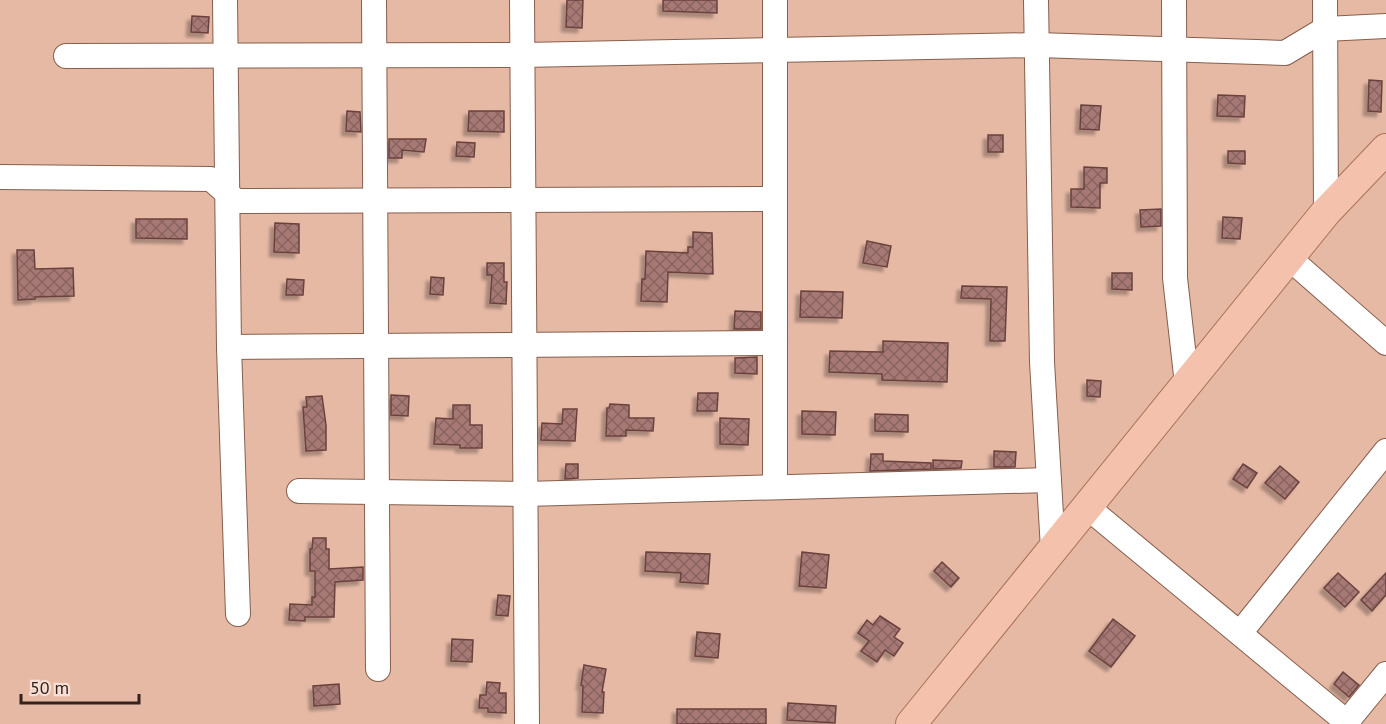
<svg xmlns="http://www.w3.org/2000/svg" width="1386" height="724" font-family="'PT Sans',sans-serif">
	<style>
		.building { fill: url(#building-cross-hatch); stroke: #6b423e; stroke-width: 1.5; filter: url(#shadow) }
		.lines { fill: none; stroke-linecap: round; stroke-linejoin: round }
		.minor-casing { stroke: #865f4d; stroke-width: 26 }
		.major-casing { stroke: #ac7055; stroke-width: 32 }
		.minor { stroke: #fff; stroke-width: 24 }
		.major { stroke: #f4c2ac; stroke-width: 30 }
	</style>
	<defs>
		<pattern id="building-cross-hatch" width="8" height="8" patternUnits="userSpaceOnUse" patternTransform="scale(1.5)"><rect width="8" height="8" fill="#a77975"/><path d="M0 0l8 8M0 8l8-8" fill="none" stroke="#89635f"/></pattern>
		<filter id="shadow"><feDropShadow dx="-4.5" dy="4.5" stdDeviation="1.5" flood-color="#0004"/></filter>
	</defs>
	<rect width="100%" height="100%" fill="#e6b9a5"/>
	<!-- building -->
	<g class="building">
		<path d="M567,0H583L582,28L566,27Z"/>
		<path d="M663,0H717V13L663,11Z"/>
		<path d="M192,16L209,17L208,33L191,32Z"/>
		<path d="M1369,80L1382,81L1381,112L1368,111Z"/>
		<path d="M1218,95L1245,96L1244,117L1217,116Z"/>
		<path d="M1081,105L1101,106L1099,130L1080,129Z"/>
		<path d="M347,111L360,112L361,132L346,131Z"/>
		<path d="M469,111H504V132L468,131Z"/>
		<rect x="988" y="135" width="15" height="17"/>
		<path d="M389,139H426L424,152L402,150V158H389Z"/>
		<path d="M457,142L475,143L474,157L456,156Z"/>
		<path d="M1228,151H1245V164L1228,163Z"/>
		<path d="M1084,167L1107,168V183H1100V208L1071,207V189H1084Z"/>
		<path d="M1161,209V226L1141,227L1140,210Z"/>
		<path d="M1223,217L1242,218L1240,239L1222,238Z"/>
		<path d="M136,219H187V239L136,238Z"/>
		<path d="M275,223L299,224V253L274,252Z"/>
		<path d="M693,232L712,233L713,274L668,272L667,302L641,301L642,279H645L646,251L688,253V247H693Z"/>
		<path d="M867,241L891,246L887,267L863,263Z"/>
		<path d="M17,250H34L35,269L73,268L74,296L35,297V299L18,300Z"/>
		<path d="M487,263H504V282H507L506,304L490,303L492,275H487Z"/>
		<path d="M1112,273H1132V290L1112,289Z"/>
		<path d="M431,277L444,278L443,295L430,294Z"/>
		<path d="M287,279L304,280L303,295H286Z"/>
		<path d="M962,286L1007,287L1005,341H990L991,299L961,298Z"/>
		<path d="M801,291L843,292L842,318L800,317Z"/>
		<path d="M735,311L761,312V329H734Z"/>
		<path d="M883,341L948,343L947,382L882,380V374L829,372L830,351L883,352Z"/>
		<path d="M757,357V374L735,373V358Z"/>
		<path d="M1087,380L1101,381L1100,397L1087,396Z"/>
		<path d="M698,393H718L717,411H697Z"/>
		<path d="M391,395L409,396L408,416L391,415Z"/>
		<path d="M322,396L326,425V450L306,451L303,407H307L306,397Z"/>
		<path d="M610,404L629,405V418H654L653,431L626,430V436H606L607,408H609Z"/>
		<path d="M453,405H470V425H482V448H460V445L434,444L436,418L453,419Z"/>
		<path d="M563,409H577L575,441L541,440L542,423L562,424Z"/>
		<path d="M802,411L836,412L835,435L802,434Z"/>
		<path d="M875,414L908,415V432L875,431Z"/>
		<path d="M720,418L749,419L748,445L720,444Z"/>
		<path d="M994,451L1016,452L1015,467H994Z"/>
		<path d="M871,454H883V461L931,463V469L870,471Z"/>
		<path d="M933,460L962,461L961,468L933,469Z"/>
		<path d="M566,464H578V478L565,479Z"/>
		<path d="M1243,464L1257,473L1247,488L1233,479Z"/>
		<path d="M1280,466L1299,482L1285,499L1265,483Z"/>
		<path d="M313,538H326V549H329V569L363,567V580L335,582L334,617H305V621L289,620L290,604L312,605V597H315V571H310V549H312Z"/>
		<path d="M646,552L710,554L708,584L680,582L681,573L645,571Z"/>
		<path d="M802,552L829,555L826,588L799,586Z"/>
		<path d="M942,562L959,578L951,587L934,571Z"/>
		<path d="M1338,573L1359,592L1345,607L1324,588Z"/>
		<path d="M1386,573V595L1372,611L1361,600Z"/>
		<path d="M498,595L510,596L508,616L496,615Z"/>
		<path d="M880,616L900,629L894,637L903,643L894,656L885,650L877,662L861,651L869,641L858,633L867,620L873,625Z"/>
		<path d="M1113,619L1135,636L1111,667L1089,651Z"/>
		<path d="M697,632L720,634L718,658L695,656Z"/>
		<path d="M452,639L473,640L472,662L451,661Z"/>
		<path d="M584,665L606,669L602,692H604L603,713L582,712L583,686L581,685Z"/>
		<path d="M1343,672L1359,685L1349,697L1334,684Z"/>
		<path d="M487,682L500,683L499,693H506V713L488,712V708H479L480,695H486Z"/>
		<path d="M339,684L340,704L314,706L313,686Z"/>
		<path d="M788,703L836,706L835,723L787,720Z"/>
		<rect x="677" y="709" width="89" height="15"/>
	</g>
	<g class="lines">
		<defs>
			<g id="minor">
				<path d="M225,0L229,347L238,614"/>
				<path d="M374,0L378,669"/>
				<path d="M522,0L527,724"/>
				<path d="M775,0V487"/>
				<path d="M1036,0L1042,362L1053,549"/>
				<path d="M1174,0L1175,278L1187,384"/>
				<path d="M1325,0L1326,212"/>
				<path d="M66,56L522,55L1037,45L1285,53L1325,29L1386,26"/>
				<path d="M0,177L211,179L236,201L775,199"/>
				<path d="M1289,258L1386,343"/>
				<path d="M229,347L775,343"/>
				<path d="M299,491L525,494L1049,480"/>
				<path d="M1087,507L1349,724"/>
				<path d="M1240,633L1386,451"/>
				<path d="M1345,724L1386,674"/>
			</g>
			<path id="major" d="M911,724L1326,212L1386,149"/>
		</defs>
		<!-- minor casing -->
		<use href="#minor" class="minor-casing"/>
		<!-- major casing -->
		<use href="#major" class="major-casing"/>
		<!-- minor -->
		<use href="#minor" class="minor"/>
		<!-- major -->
		<use href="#major" class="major"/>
	</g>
	<!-- scale -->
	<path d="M21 694v9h118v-9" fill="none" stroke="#34231c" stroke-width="3"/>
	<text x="30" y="694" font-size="18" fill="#34231c" stroke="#f7dfd5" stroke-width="4.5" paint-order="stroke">50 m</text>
</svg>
